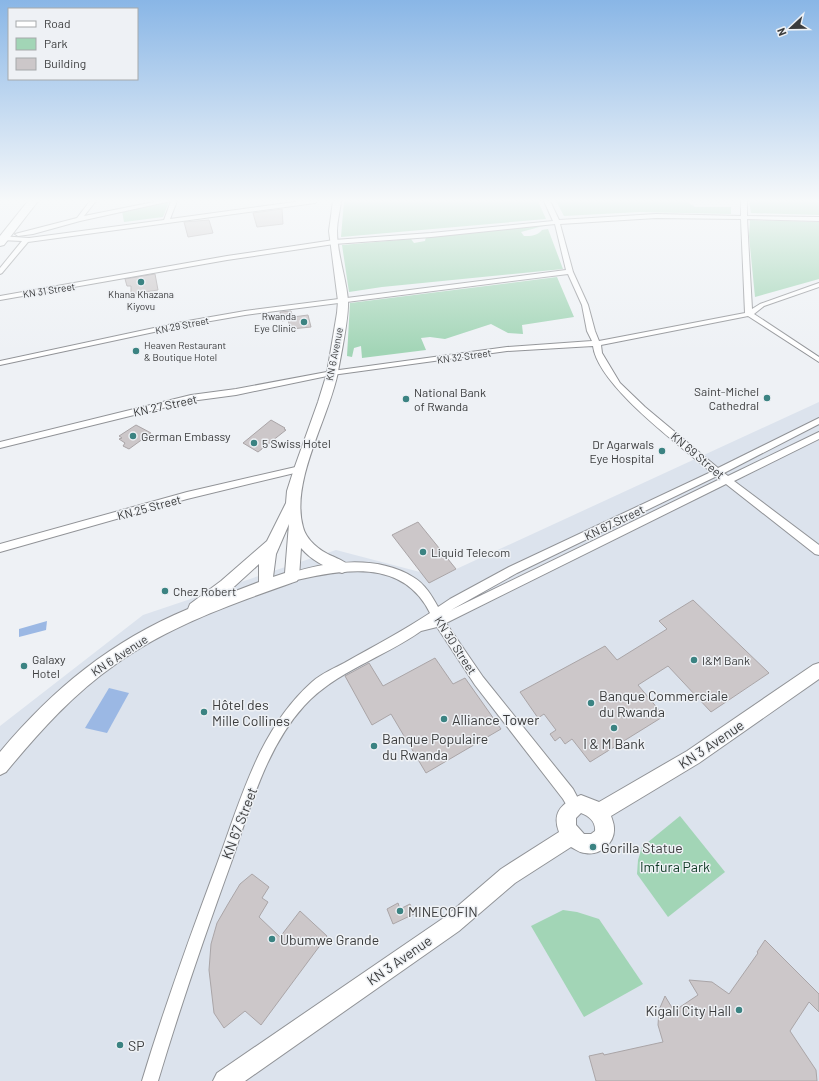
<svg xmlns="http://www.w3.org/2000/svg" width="819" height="1081" font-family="Barlow,sans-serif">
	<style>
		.built { fill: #dce3ed }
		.green { fill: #a2d5b6 }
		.water { fill: #9bb8e4 }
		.building { fill: #ccc7c9; stroke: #aaa5a7 }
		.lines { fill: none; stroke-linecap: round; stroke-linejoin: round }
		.street-casing { stroke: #919397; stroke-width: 2 }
		.secondary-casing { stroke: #919397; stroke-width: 2 }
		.highway-casing { stroke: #919397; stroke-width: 2 }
		.street { fill: #fff; fill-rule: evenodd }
		.secondary { fill: #fff; fill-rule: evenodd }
		.highway { fill: #fff; fill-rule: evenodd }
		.poi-dot { fill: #3b8382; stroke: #eef1f5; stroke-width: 1.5 }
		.labels { text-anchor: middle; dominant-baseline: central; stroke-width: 3; stroke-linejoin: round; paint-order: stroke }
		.far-street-label { font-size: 10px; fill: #3b3c3d; stroke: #eef1f5 }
		.far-poi-label { font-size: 10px; fill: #3b3c3d; stroke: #eef1f5 }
		.poi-label { font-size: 12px; fill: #3b3c3d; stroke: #eef1f5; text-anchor: start }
		.street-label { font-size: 12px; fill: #3b3c3d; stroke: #eef1f5 }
		.near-poi-label { font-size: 14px; fill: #3b3c3d; stroke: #eef1f5; text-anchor: start }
		.near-street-label { font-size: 14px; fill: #3b3c3d; stroke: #eef1f5 }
		.near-park-label { font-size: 14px; fill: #0d3823; stroke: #eef1f5 }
	</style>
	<rect width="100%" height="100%" fill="#eef1f5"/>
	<!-- built -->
	<path class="built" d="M819,402V1081H0V726L143,615L336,550L439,577Z"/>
	<!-- green -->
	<g class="green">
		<path d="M344,201H538L546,219L341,237Z"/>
		<path d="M556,201H686L695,207H731V214L639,212L564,216Z"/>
		<path d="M749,201H819V215L751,213Z"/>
		<path d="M169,202L163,217L124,222L122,211Z"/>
		<path d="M750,220L819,222V279L755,297L749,236Z"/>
		<path d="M543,226L521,232L524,236C531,236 537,236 542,230L548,229L563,269L382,287L349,292L342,245L411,239L414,243L425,241L426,237Z"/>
		<path d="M557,277L574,317L522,325L523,334L508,333L491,324L445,339L430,337L421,338L426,350L362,358L361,346L354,348L352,357L347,356L350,303Z"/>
		<path d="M680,816L725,872L668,917L637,874L638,860L642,847Z"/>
		<path d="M563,910L577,912L599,919L643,984L584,1017L531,926Z"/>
	</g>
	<!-- water -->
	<g class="water">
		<path d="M47,621L46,630L19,637V629Z"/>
		<path d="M109,688L129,693L107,733L85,728Z"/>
	</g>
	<!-- building -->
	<g class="building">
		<path d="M282,209L283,224L257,227L253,213Z"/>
		<path d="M209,220L213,233L188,237L184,222Z"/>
		<path d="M155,274L158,290L131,294V286H127L125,279Z"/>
		<path d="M291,311L293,317L308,315L311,327L291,329L288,320L282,321L280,312Z"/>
		<path d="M271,420L285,428L284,429L286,430L258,452L243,443Z"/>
		<path d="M136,425L151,433L129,449L123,446L125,443L119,439L122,438L119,436Z"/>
		<path d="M418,522L456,569L429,583L392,535Z"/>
		<path d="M693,600L769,673L711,712L668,666L638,685L664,716L590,762L572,739L565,744L560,737L555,741L550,734L556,730L544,714L538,718L520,692L605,646L617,660L667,629L659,621Z"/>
		<path d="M435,658L453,684L465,678L501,729L426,773L391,714L372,725L345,676L369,663L383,686Z"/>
		<path d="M252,874L269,887L262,898L268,902L259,917L280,937L300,911L327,936L261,1025L245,1011L224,1028L214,1013L209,970L211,944L217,923L228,904L240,884Z"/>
		<path d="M398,903L400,909L410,904L414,914L393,924L387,909Z"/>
		<path d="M765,940L819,994V1012L809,1002L790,1031L816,1070L817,1081H596L589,1056L603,1053L604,1055L663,1042L658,1025L659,1010L665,996L674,1011L698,995L689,980L712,982L729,994L758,953L757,952Z"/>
	</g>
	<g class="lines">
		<defs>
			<g id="street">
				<path d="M90,201H96L84,216L159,201H171L80,221L33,234L18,236L15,234L77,218Z"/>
				<path d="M171,201H177L170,219L302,201H318L315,203L28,242L2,273L0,274V268L22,241L0,240V236L29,238L164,220Z"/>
				<path d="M544,201H550L559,220L656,214L741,216V201H747V216L819,217V221L747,219L752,309L760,304L819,283V287L764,306L754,314L819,357V362L748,316L601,345L602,353L620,383L645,407L718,468L819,418V424L724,473L728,476L819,432V439L734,481L819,545V555L815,554L726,484L446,623L483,677L573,789L582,806L580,811L575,813L570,811L563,799L475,685L437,627L421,631C383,658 336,671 304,706C265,749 250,809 231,863C205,935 180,1007 158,1081H142C164,1008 190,936 217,864C241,799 259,729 312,682C322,673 335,668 346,662C374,646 403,631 430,613C402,557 342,570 292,581L288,580L287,577L288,574C327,561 377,555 413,577C425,584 432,596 438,607L450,599L509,567L711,472C680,445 598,386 593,346L507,351L332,375L236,395L191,401L0,448V442L191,395L236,389L332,371L507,347L592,341L587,331L582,305L568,274L245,315L182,326L0,365V361L182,322L245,311L566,270L555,224L431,237L334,244L227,260L0,300V296L227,256L334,240L431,233L553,221ZM656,218L741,219L745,313L599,341L595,331L588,305L573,272L560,224ZM717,476L720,479L451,610L517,573Z"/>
				<path d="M300,466L303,467L305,469L303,471L187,499L0,552V544L187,492Z"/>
			</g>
			<g id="secondary">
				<path d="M333,201H341C340,211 337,221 337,231C337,254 346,277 348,300C349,318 341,354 338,372C329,418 290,481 303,527C306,540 320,551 332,556C338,559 346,561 349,567L347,571L342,573C327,568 312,561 301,548L299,577L297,581C235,603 170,625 116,664C73,694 39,732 6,772L0,775V752C53,689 111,641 188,609L190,604L221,581L267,541L286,503L287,491L294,469L318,402L327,373L337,313L338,301L329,231ZM289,524L285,573L273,577L276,554ZM259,564V582L225,595Z"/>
				<path d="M819,663V679L699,763L611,816C612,819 614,824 614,828C615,843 600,856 585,853C580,853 575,849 571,847L515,883L459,931L245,1081H213L217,1073L445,917L501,869L559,832C551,811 564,802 581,795L599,802L687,751L813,665ZM581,813C589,816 596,822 595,831L591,834H584L576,825V818Z"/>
			</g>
			<path id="highway" d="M28,201H38L4,245L0,246V236Z"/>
		</defs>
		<!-- street casing -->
		<use href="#street" class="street-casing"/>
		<!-- secondary casing -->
		<use href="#secondary" class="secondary-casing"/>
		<!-- highway casing -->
		<use href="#highway" class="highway-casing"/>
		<!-- street -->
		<use href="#street" class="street"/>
		<!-- secondary -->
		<use href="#secondary" class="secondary"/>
		<!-- highway -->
		<use href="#highway" class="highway"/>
	</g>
	<!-- sky -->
	<linearGradient id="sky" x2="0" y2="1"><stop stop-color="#89b6e6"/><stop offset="0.57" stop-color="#f7f9fa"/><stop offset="1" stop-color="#f7f9fa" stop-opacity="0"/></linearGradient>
	<rect width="819" height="352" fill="url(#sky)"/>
	<!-- markers -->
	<g class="poi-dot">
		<circle cx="141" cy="282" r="4"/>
		<circle cx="304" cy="322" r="4"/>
		<circle cx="136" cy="351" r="4"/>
		<circle cx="767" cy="398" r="4"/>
		<circle cx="406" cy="399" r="4"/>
		<circle cx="133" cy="436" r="4"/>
		<circle cx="254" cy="443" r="4"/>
		<circle cx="662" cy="451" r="4"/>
		<circle cx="423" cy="552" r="4"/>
		<circle cx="165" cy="591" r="4"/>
		<circle cx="694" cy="660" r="4"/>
		<circle cx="24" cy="666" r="4"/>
		<circle cx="591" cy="703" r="4"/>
		<circle cx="204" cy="712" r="4"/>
		<circle cx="444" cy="719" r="4"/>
		<circle cx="614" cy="728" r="4"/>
		<circle cx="374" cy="746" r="4"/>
		<circle cx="593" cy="847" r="4"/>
		<circle cx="400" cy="911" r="4"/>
		<circle cx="272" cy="939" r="4"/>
		<circle cx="739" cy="1010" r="4"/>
		<circle cx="120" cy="1045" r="4"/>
	</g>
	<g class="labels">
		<!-- far-street labels -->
		<g class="far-street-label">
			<text transform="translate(49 290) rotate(-9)">KN 31 Street</text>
			<text transform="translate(182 325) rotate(-11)">KN 29 Street</text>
			<text transform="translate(334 354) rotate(-79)">KN 6 Avenue</text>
			<text transform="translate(464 356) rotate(-8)">KN 32 Street</text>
		</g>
		<!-- far-poi labels -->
		<g class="far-poi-label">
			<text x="141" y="294">Khana Khazana<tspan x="141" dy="12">Kiyovu</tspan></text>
			<text x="296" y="316" text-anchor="end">Rwanda<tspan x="296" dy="12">Eye Clinic</tspan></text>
			<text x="144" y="345" text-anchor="start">Heaven Restaurant<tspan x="144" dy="12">&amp; Boutique Hotel</tspan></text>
		</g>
		<!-- poi labels -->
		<g class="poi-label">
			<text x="759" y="391" text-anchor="end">Saint-Michel<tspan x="759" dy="14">Cathedral</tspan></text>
			<text x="414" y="392">National Bank<tspan x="414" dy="14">of Rwanda</tspan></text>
			<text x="141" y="436">German Embassy</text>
			<text x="262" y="443">5 Swiss Hotel</text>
			<text x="654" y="444" text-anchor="end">Dr Agarwals<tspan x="654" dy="14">Eye Hospital</tspan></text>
			<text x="431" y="552">Liquid Telecom</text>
			<text x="173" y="591">Chez Robert</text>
			<text x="32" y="659">Galaxy<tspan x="32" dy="14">Hotel</tspan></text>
			<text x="702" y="660">I&amp;M Bank</text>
		</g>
		<!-- street labels -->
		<g class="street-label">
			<text transform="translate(165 405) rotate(-12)">KN 27 Street</text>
			<text transform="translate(698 455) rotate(40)">KN 69 Street</text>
			<text transform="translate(149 507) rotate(-15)">KN 25 Street</text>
			<text transform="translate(614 522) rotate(-26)">KN 67 Street</text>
			<text transform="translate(456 645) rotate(57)">KN 30 Street</text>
			<text transform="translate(119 655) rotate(-33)">KN 6 Avenue</text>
		</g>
		<!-- near-poi labels -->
		<g class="near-poi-label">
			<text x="599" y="695">Banque Commerciale<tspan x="599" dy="16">du Rwanda</tspan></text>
			<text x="212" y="704">Hôtel des<tspan x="212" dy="16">Mille Collines</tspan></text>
			<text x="452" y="719">Alliance Tower</text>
			<text x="382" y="738">Banque Populaire<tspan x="382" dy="16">du Rwanda</tspan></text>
			<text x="614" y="743" text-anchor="middle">I &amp; M Bank</text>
			<text x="601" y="847">Gorilla Statue</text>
			<text x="408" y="911">MINECOFIN</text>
			<text x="280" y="939">Ubumwe Grande</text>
			<text x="731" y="1010" text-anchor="end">Kigali City Hall</text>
			<text x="128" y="1045">SP</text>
		</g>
		<!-- near-street labels -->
		<g class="near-street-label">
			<text transform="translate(711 744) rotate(-34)">KN 3 Avenue</text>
			<text transform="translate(239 823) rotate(-69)">KN 67 Street</text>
			<text transform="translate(399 960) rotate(-35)">KN 3 Avenue</text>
		</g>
		<!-- near-park labels -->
		<g class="near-park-label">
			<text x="675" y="866">Imfura Park</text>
		</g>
	</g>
	<!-- legend -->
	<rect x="8" y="8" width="130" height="72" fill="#eef1f5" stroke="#a6a9ab"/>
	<rect x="16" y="21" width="20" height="6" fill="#ffffff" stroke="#a6a9ab"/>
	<text x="44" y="28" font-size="12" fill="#3b3c3d">Road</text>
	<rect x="16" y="38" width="20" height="12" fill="#a2d5b6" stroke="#a6a9ab"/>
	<text x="44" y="48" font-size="12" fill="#3b3c3d">Park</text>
	<rect x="16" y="58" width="20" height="12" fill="#ccc7c9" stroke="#a6a9ab"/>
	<text x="44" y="68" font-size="12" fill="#3b3c3d">Building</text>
	<!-- north arrow -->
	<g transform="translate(791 28) rotate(248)" stroke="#eef1f5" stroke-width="3" paint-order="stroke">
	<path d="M0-3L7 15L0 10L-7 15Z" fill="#3b3c3d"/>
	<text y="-6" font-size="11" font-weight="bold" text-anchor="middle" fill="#3b3c3d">N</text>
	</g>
</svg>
